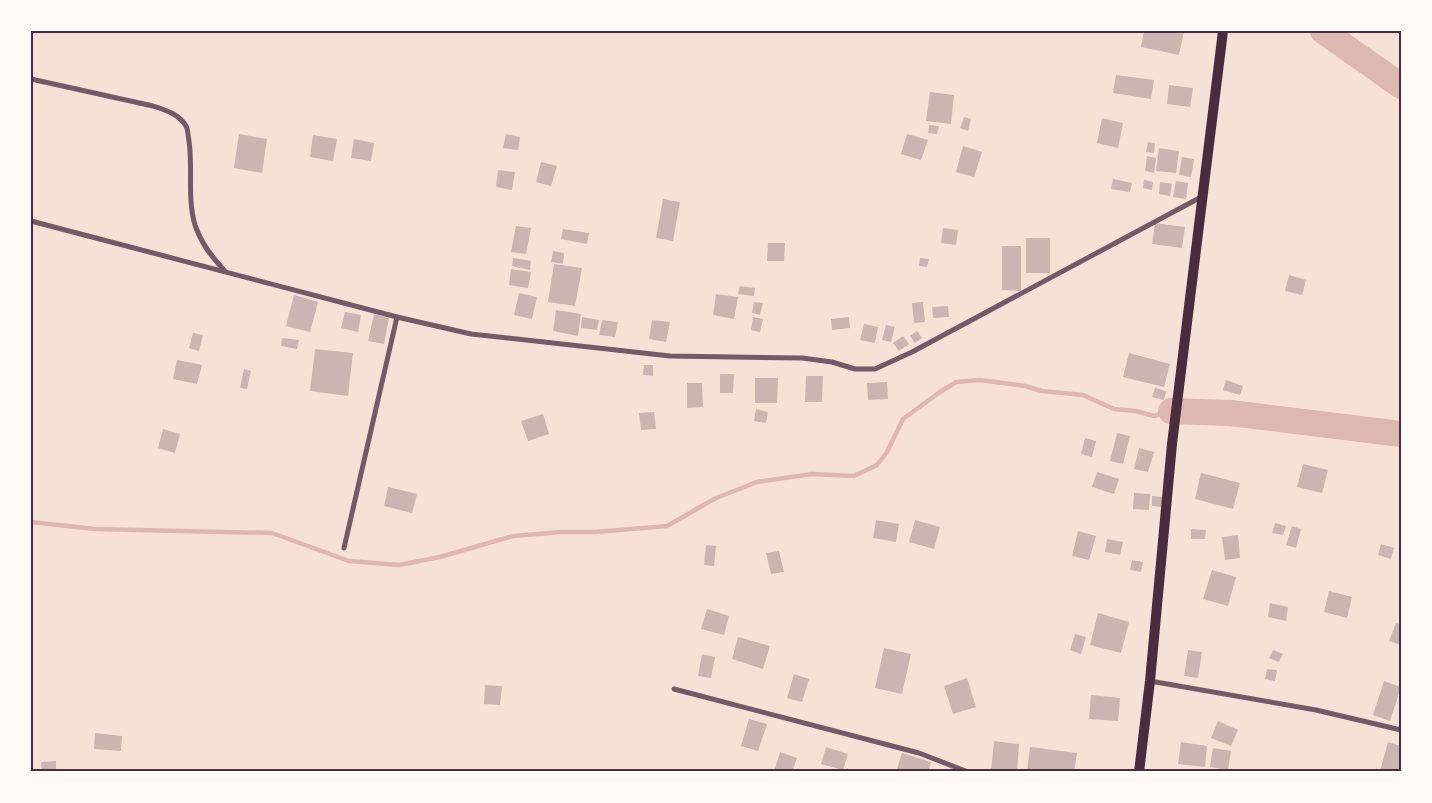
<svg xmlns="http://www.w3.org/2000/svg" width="1432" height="803" font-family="'DejaVu Sans',sans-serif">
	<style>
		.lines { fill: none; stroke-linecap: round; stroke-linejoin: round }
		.stream { stroke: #dcb8b0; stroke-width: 4.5 }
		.river { stroke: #dcb8b0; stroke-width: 26 }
		.building { fill: #ccb4b1 }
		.minor { stroke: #755966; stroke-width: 5 }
		.primary { stroke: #4a2c40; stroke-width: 10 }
		.neatline { fill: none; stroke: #4a2c40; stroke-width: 2 }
	</style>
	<rect width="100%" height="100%" fill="#f7e1d7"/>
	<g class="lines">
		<!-- stream -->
		<path class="stream" d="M31,522L95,529L272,533L349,561L399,565L440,557L513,536L561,532H595L667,526L716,498L757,482L812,474L854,476L877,465L887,452L903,419L940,392L956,382L980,380L1025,386L1042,391L1083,395L1114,409L1136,411L1154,416L1171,411"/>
		<!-- river -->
		<g class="river">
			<path d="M1323,31L1401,86"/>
			<path d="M1171,411L1230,413L1401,434"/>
		</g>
	</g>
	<!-- building -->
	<g class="building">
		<path d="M1144,31H1184L1179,55L1141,47Z"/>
		<path d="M1116,75L1154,80L1151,99L1113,93Z"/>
		<path d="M1169,85L1193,88L1190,107L1167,104Z"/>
		<path d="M930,92L954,95L951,124L926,121Z"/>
		<path d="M964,117L971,119L968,131L960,128Z"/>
		<path d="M1102,118L1123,123L1118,148L1097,143Z"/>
		<path d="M929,125L939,126L937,134L928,133Z"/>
		<path d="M239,134L267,139L262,173L234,168Z"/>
		<path d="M506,134L520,137L518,150L503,148Z"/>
		<path d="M907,134L928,140L921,160L901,154Z"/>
		<path d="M313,135L337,139L333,161L310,157Z"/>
		<path d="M354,139L374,143L371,161L351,158Z"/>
		<path d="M1148,142L1155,143L1154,153L1146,152Z"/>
		<path d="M963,146L982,152L974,177L956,172Z"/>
		<path d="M1159,148L1179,151L1176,173L1156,171Z"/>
		<path d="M1147,156L1156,158L1154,173L1145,171Z"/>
		<path d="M1182,157L1194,159L1191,177L1179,175Z"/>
		<path d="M541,162L557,166L551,186L536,182Z"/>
		<path d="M498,170L515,172L512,190L496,187Z"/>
		<path d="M1113,179L1132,183L1130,192L1111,189Z"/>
		<path d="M1144,180L1153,182L1152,190L1143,188Z"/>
		<path d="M1176,181L1188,183L1186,199L1173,197Z"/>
		<path d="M1160,182L1172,184L1170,196L1159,194Z"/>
		<path d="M663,199L680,202L673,241L656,238Z"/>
		<path d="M1155,223L1185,227L1182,248L1152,244Z"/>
		<path d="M516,226L531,228L526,254L511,252Z"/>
		<path d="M943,228L958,230L956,245L941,243Z"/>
		<path d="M563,229L589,233L587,244L561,239Z"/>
		<rect x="1026" y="238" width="24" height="35"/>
		<path d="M768,243H785L784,261H767Z"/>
		<path d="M1002,246H1021V291L1002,290Z"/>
		<path d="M553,251L564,253L563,264L551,262Z"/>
		<path d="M513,258L531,261L530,270L512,266Z"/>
		<path d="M920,258L929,259L927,267L919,266Z"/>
		<path d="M554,264L582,268L575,306L548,302Z"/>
		<path d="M511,269L531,272L528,288L509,285Z"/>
		<path d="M1289,275L1306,280L1302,295L1285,291Z"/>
		<path d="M740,286L755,288L754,296L738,294Z"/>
		<path d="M519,293L537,297L532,319L514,315Z"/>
		<path d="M716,294L738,297L734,319L713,315Z"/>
		<path d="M294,295L318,302L310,332L286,326Z"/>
		<path d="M754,302L763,303L760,315L752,313Z"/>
		<path d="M923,302L925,322L914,323L912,303Z"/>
		<path d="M948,306L949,317L933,318L932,307Z"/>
		<path d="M556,310L581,314L578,336L553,331Z"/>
		<path d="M345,312L361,315L358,332L341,328Z"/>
		<path d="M374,314L389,318L384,344L368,341Z"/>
		<path d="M582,317L599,320L597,330L581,328Z"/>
		<path d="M753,317L763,319L760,332L751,330Z"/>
		<path d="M849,317L850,328L832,330L831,319Z"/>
		<path d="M602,320L618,322L615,337L599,335Z"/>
		<path d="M652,320L670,322L666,342L649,339Z"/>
		<path d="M864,324L878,327L875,343L860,340Z"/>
		<path d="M886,325L895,327L891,342L882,340Z"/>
		<path d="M917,331L922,338L915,343L910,336Z"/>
		<path d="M193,333L203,335L199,351L189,348Z"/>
		<path d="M903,336L909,344L899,351L893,343Z"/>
		<path d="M282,338L299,340L297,349L281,346Z"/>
		<path d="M315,349L353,353L348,396L310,391Z"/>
		<path d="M1129,353L1170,364L1164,387L1123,377Z"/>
		<path d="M177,360L202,365L197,384L173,379Z"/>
		<path d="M644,365H653V376L643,375Z"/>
		<path d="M244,369L251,371L247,389L240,388Z"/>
		<path d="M720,374H734L733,393H720Z"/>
		<path d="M806,376H823L822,402H805Z"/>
		<path d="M755,378H778L777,403H755Z"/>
		<path d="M1226,380L1243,386L1240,395L1223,390Z"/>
		<path d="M887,382L888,399L868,400L867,383Z"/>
		<path d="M687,383H702L703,407L687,408Z"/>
		<path d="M1155,388L1166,391L1164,400L1152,397Z"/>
		<path d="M756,409L768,412L766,423L754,421Z"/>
		<path d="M654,412L656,429L641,430L639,413Z"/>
		<path d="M543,414L549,434L528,441L521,421Z"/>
		<path d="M163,429L180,434L175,453L158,448Z"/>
		<path d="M1117,433L1130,436L1123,464L1110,461Z"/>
		<path d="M1085,438L1096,441L1092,457L1081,454Z"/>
		<path d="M1139,448L1154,452L1148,472L1134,469Z"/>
		<path d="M1303,464L1328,470L1322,493L1297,487Z"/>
		<path d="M1097,472L1119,479L1114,494L1092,487Z"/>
		<path d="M1201,473L1240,483L1233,509L1195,499Z"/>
		<path d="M388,487L417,494L412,513L384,506Z"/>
		<path d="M1134,493L1150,494L1149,510L1133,509Z"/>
		<path d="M1152,496L1164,497L1163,507L1152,506Z"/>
		<path d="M876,520L899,524L896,542L873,538Z"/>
		<path d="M915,520L940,527L934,549L909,542Z"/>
		<path d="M1275,523L1286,526L1283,535L1272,533Z"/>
		<path d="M1292,526L1301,529L1296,548L1286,545Z"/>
		<path d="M1191,529L1206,530L1205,539H1191Z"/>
		<path d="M1078,531L1096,536L1089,560L1072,556Z"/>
		<path d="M1238,535L1240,558L1225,560L1222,537Z"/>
		<path d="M1107,539L1123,542L1120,555L1105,552Z"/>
		<path d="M1381,544L1394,548L1391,559L1378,555Z"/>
		<path d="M706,545L716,546L714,566L704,565Z"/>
		<path d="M779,551L784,572L771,574L766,553Z"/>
		<path d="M1132,560L1143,562L1141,572L1130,570Z"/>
		<path d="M1212,570L1236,577L1228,606L1203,599Z"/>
		<path d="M1329,591L1352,597L1347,618L1324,612Z"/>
		<path d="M1270,603L1288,607L1286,621L1268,617Z"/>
		<path d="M707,609L729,616L724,635L701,629Z"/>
		<path d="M1098,613L1129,622L1121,653L1090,645Z"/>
		<path d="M1396,623L1401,625V645L1389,641Z"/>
		<path d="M1075,634L1086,637L1081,654L1070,650Z"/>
		<path d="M738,637L770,646L763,669L732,659Z"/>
		<path d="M884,648L911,654L902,694L875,688Z"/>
		<path d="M1188,650L1202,652L1198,678L1184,676Z"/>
		<path d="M1273,650L1283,654L1279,662L1269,658Z"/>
		<path d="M702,654L715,657L711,678L698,676Z"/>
		<path d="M1267,669L1277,670L1275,681L1265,679Z"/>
		<path d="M794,674L809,679L802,702L787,698Z"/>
		<path d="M967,678L976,707L953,714L944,686Z"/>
		<path d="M1384,681L1401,687L1390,721L1373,715Z"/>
		<path d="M485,685L502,686L500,705L484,704Z"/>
		<path d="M1091,695L1120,698L1118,721L1089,719Z"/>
		<path d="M749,719L767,724L758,751L741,746Z"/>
		<path d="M1218,721L1238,730L1231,746L1211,738Z"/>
		<path d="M95,733L122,736L121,751L94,749Z"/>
		<path d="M994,741L1019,744L1017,772H991Z"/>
		<path d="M1181,742L1207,746L1205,767L1178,764Z"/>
		<path d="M1388,742L1401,746V772L1380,771Z"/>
		<path d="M826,747L848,754L843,770L821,764Z"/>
		<path d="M1030,747L1077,753L1074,772H1027Z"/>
		<path d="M1213,748L1231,751L1228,770L1210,767Z"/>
		<path d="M780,752L797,758L792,772H774Z"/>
		<path d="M902,753L931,762L928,772H896Z"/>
		<path d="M56,761V772H42L41,762Z"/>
	</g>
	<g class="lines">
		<!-- minor -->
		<g class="minor">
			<path d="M31,79L153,106C165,110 179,114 186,126C188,129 188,136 189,141C193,168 187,198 195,225C201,243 211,256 224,270"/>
			<path d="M31,221L397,317L471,334L670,356L802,358L832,362L855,369H875L912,352L1203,196"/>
			<path d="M344,548L397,317"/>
			<path d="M1150,681L1316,710L1401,730"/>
			<path d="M674,689L919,753L968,772"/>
		</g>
		<!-- primary -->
		<path class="primary" d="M1139,772L1150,681L1172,444L1223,31"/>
	</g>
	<!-- border -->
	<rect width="1432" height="803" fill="none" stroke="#fffaf5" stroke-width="65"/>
	<rect x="32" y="32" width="1368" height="738" class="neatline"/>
</svg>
